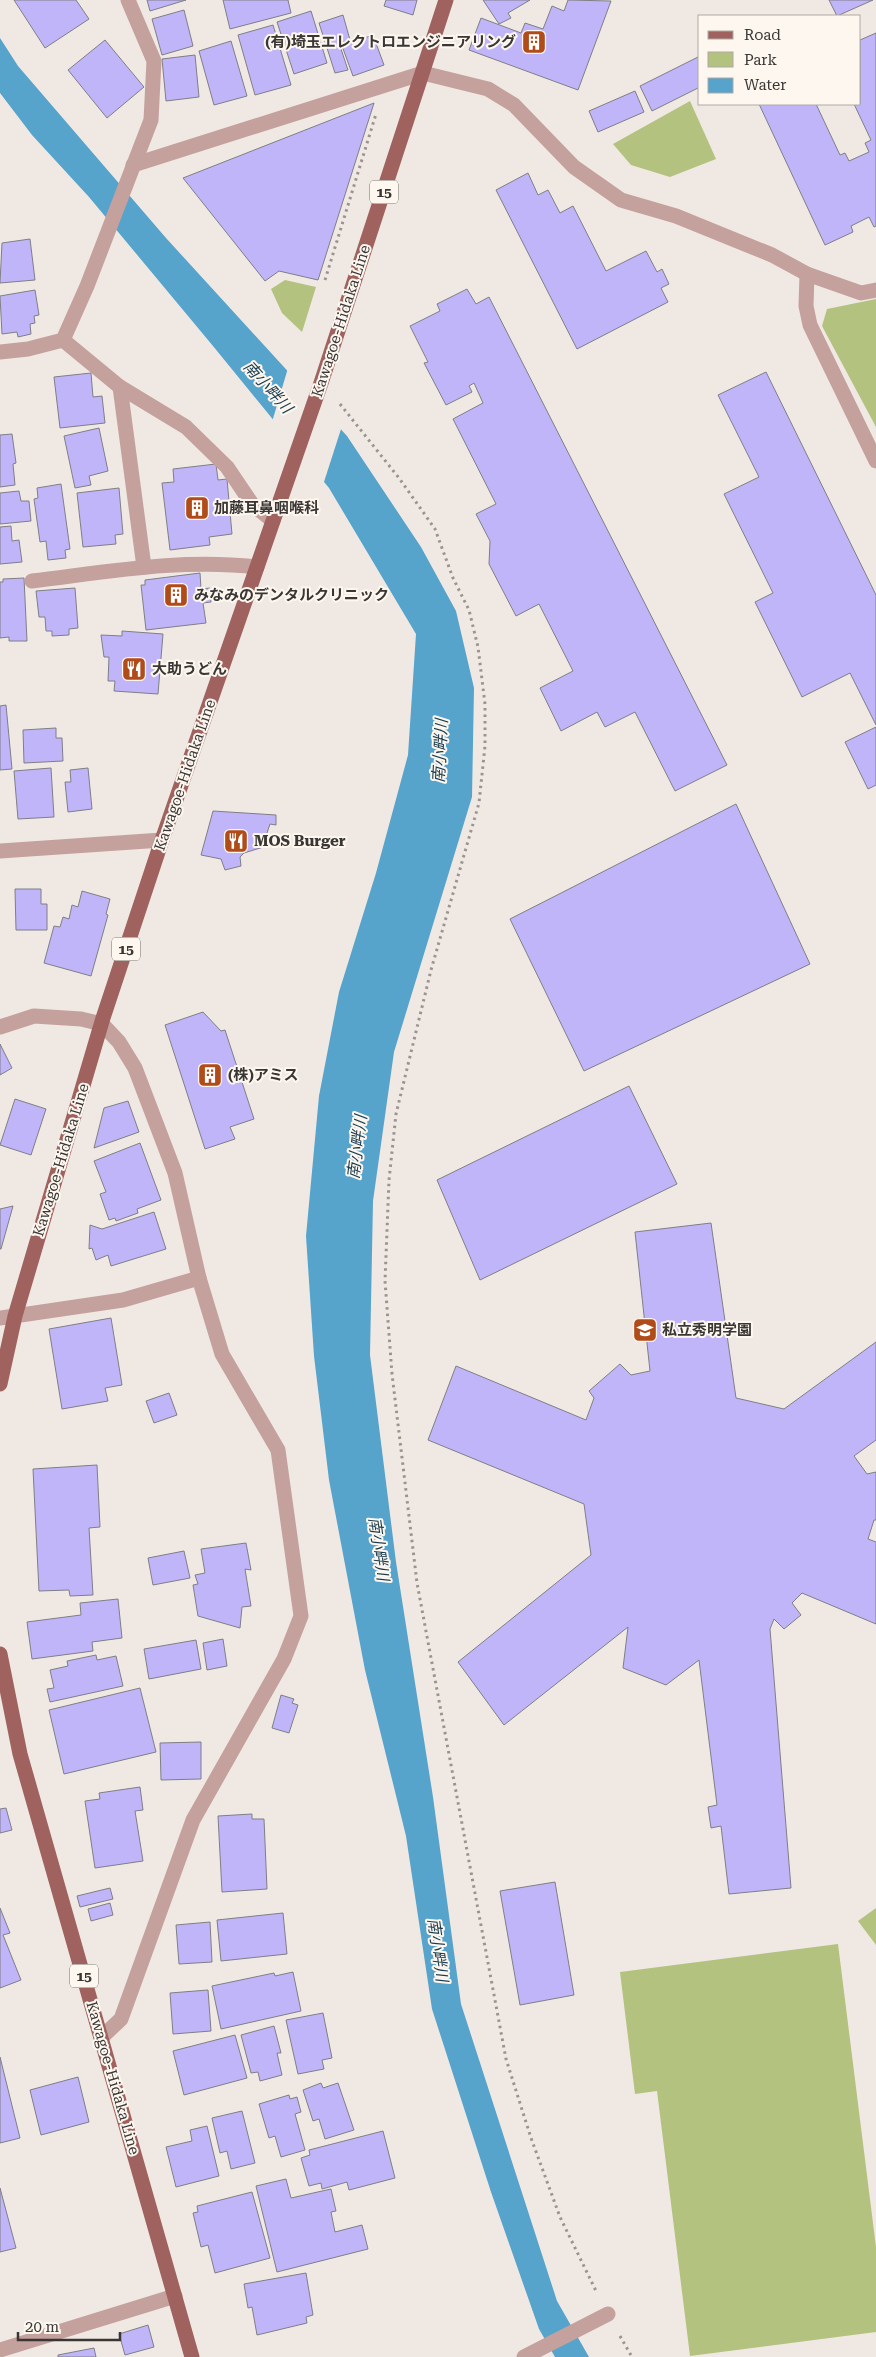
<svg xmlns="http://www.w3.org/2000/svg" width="876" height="2357" font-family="'Roboto Serif','Noto Sans JP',serif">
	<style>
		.green { fill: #b3c27f }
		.water { fill: #56a3cb }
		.pier { fill: #f0e9e3 }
		.building { fill: #c1b5f9; stroke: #7f7e86 }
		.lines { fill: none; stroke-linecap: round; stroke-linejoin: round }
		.path { stroke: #99948f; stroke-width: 3; stroke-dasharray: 2.5 4; stroke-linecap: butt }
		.minor { stroke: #c5a19e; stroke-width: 15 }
		.major { stroke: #a0625f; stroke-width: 15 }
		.labels { text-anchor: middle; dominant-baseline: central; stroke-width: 4; stroke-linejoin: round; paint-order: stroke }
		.shield { fill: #fdf7f0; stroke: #74706c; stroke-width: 1 }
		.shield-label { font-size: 14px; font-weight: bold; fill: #393633 }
		.poi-label { font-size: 15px; font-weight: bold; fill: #393633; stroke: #fdf7f0; text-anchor: start }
		.street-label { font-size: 15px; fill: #393633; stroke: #fdf7f0 }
		.water-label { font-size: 16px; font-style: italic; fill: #193b4d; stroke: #fdf7f0 }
	</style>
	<rect width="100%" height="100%" fill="#f0e9e3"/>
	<!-- green -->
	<g class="green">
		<path d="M690,101L716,159L670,177L631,165L613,144Z"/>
		<path d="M285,280L316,287L302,332L282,313L271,289Z"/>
		<path d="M876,299V427L822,326L827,309Z"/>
		<path d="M876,1908V1945L858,1921Z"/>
		<path d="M838,1944L876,2247V2332L690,2356L657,2091L635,2094L620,1972Z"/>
	</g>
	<!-- water -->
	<path class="water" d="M0,38L18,66L166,238L347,436L421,547L456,611L474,688L472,797L394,1052L373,1201L370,1355L396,1562L433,1797L461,2004L557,2301L589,2357H555L539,2329L491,2192L432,2009L406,1836L365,1670L329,1480L314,1356L306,1236L319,1096L339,992L376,873L408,755L416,634L329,488L213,346L89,197L32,135L0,93Z"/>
	<!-- pier -->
	<path class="pier" d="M288,368L342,426L323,485L272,422Z"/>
	<!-- building -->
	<g class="building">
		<path d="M14,0H76L89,19L45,48Z"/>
		<path d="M147,0H186L150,11Z"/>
		<path d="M223,0H288L291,13L230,29Z"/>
		<path d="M386,0H417L413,15L384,6Z"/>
		<path d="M483,0H530L508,13L511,18L499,24Z"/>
		<path d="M568,0L611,1L578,90L469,50L481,18L521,33L525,23L543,29L552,6L564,11Z"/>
		<path d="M829,0H873L837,16Z"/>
		<path d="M184,10L193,46L162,55L152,19Z"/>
		<path d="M311,11L327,63L294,74L277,22Z"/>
		<path d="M343,15L350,40L339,43L348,70L335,73L319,23Z"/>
		<path d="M273,25L291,85L255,95L238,35Z"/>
		<path d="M876,33V226L874,227L869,217L851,226L853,232L825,245L759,104H816L840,155L845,153L849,161L869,152L865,143L871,140L854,104H860V40Z"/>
		<path d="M373,35L384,65L353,76L342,46Z"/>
		<path d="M105,40L144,87L107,118L68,70Z"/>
		<path d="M231,41L247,96L214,105L199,51Z"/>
		<path d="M195,55L199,97L166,101L162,59Z"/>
		<path d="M700,56V87L652,111L640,86Z"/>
		<path d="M635,91L644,112L598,132L589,111Z"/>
		<path d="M374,103L318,280L279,271L265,281L183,178Z"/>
		<path d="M528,173L538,195L548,190L560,213L573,206L606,271L646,251L657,272L662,269L669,284L661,288L668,302L577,349L496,190Z"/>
		<path d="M30,239L35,280L0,283L2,243Z"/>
		<path d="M467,289L476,304L489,297L727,765L675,791L635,712L605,727L597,712L561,731L540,688L573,671L539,604L516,616L489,564L490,541L476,514L496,504L453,419L483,403L474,383L469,386L472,392L446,405L424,363L428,362L410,326L440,311L437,304Z"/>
		<path d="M35,290L39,315L34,316L35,323L30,324L31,334L18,337L17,332L2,334L0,296Z"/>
		<path d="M766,372L876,595V725L850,673L802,697L755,602L773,593L724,494L759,477L718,395Z"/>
		<path d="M91,373L93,397L102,396L105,423L60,428L54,377Z"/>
		<path d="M99,428L108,471L89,476L91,485L75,488L64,436Z"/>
		<path d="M12,434L16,463L13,464L15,485L0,487V435Z"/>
		<path d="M216,464L218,480L227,479L232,534L209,537L210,545L170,550L162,483L174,482L173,469Z"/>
		<path d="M61,484L70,549L65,550L66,558L48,560L46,541L40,542L34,499L38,498L37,488Z"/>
		<path d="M119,488L123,534L115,535L116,544L83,547L77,493Z"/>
		<path d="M19,491L21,501H29L31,521L0,524V493Z"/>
		<path d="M11,526L12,541L19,540L22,562L0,564V527Z"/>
		<path d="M200,573L201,589L210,588L211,602L203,603L206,623L146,630L141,585H145V580Z"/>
		<path d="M24,578L27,641H9V637L0,638V582H3V579Z"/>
		<path d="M75,588L78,628L69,629V635L52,636V631H46L45,617H39L36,591Z"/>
		<path d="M122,631L163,634L158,694L114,691L115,681H108L109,657H104L101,635L122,636Z"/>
		<path d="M6,705L12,769L0,770V706Z"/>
		<path d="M876,727V785L868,789L845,742Z"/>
		<path d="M56,728V738H62L63,761L24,763L23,730Z"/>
		<path d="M51,768L54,817L18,819L14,771Z"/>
		<path d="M88,768L92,809L68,812L65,782H71L70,770Z"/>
		<path d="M736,804L810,964L584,1071L510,919Z"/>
		<path d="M213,811L276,815V825L270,824L266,836L270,845L244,853L240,857L241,866L225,870L221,859L201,855Z"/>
		<path d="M15,889H41V904H47V930H16Z"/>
		<path d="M82,891L110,899L106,914L108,915L91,976L44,963L54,926L60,927L63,917L69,919L72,905L78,907Z"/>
		<path d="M203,1012L221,1031L225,1030L254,1119L230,1127L235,1139L205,1149L165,1025Z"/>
		<path d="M0,1044L12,1068L0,1075Z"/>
		<path d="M629,1086L677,1184L480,1280L437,1180Z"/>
		<path d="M15,1099L46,1109L31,1155L0,1145Z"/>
		<path d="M128,1101L139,1132L94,1148L104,1108Z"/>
		<path d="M140,1143L161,1200L137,1209L138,1213L116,1221L115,1218L109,1220L100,1194L106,1192L94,1161Z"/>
		<path d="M13,1206L1,1249H0V1209Z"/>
		<path d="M154,1212L166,1249L111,1266L108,1255L96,1260L92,1248L89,1249L90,1225L102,1229Z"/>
		<path d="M711,1223L736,1398L784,1409L876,1342V1440L854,1456L867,1474L876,1472V1520H874L868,1539L876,1542V1624L802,1593L792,1603L801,1615L784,1629L774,1619L770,1629L791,1888L729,1894L721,1826L711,1828L708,1807L717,1805L699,1660L666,1685L623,1668L628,1627L504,1725L458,1662L591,1555L584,1504L428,1440L456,1366L586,1420L594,1398L589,1391L620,1364L631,1375L650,1371L635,1232Z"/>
		<path d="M111,1318L122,1385L105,1388L108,1401L62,1409L49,1329Z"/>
		<path d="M169,1393L177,1415L154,1423L146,1401Z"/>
		<path d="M97,1465L100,1527L89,1528L93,1595L70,1596L69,1590L39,1591L33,1469Z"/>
		<path d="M246,1543L251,1570L245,1569L251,1606L242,1607L240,1628L198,1616L193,1585L198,1584L195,1575L205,1573L201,1549Z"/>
		<path d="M184,1551L190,1578L153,1585L148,1558Z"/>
		<path d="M118,1599L122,1638L92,1642L93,1651L32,1659L27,1622L81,1615L80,1603Z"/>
		<path d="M223,1639L227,1666L207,1670L203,1643Z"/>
		<path d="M196,1640L201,1669L149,1679L144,1649Z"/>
		<path d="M96,1655L97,1660L116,1656L123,1686L50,1702L47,1689L54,1688L50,1670L68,1666L67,1661Z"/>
		<path d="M140,1688L156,1752L64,1774L49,1710Z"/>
		<path d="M281,1695L294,1699L292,1703L298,1705L289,1733L272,1728Z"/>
		<path d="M201,1742V1779L161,1780L160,1743Z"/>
		<path d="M140,1787L143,1810L135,1811L143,1861L95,1868L85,1801L100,1799L99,1793Z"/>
		<path d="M6,1808L12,1830L0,1833V1809Z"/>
		<path d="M252,1814V1819H264L267,1889L222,1892L218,1816Z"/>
		<path d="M555,1882L574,1995L520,2005L500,1891Z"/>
		<path d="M110,1888L113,1899L80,1907L77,1896Z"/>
		<path d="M110,1903L113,1915L91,1921L88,1909Z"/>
		<path d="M0,1908L10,1933L3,1935L21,1980L0,1988Z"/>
		<path d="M283,1913L287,1954L221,1961L217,1920Z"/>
		<path d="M210,1922L212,1962L179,1964L176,1925Z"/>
		<path d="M293,1972L301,2011L221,2029L212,1986L274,1973L275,1976Z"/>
		<path d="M208,1990L211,2031L173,2034L170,1993Z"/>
		<path d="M323,2013L332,2058L322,2060L324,2069L298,2074L286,2020Z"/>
		<path d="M274,2026L281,2053H277L282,2075L260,2081L258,2072L251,2073L241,2035Z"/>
		<path d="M235,2035L247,2078L184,2095L173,2051Z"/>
		<path d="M0,2057L20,2138L0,2143Z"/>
		<path d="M78,2077L89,2122L41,2135L30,2090Z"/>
		<path d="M321,2083L323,2088L338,2083L354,2130L325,2139L319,2119L313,2121L303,2090Z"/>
		<path d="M289,2095L290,2099L297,2097L301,2112L295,2114L305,2150L281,2157L275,2136L269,2138L259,2104Z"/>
		<path d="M242,2111L255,2163L231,2169L227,2151L220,2153L212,2118Z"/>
		<path d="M207,2126L219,2176L176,2187L166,2147L192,2141L190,2130Z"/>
		<path d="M383,2131L395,2178L349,2190L347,2182L322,2189L321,2183L309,2186L301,2158L310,2155L309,2150Z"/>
		<path d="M286,2179L291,2198L331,2189L336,2211L331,2212L335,2232L362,2225L368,2249L277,2272L256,2186Z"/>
		<path d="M0,2188L16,2248L0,2252Z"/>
		<path d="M252,2192L270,2258L215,2273L208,2245L201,2247L193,2213L198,2212L197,2206Z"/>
		<path d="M306,2273L313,2315L306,2317L307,2323L257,2335L252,2307L248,2308L244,2284Z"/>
		<path d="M148,2325L154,2347L125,2355L119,2334Z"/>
		<path d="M94,2348L96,2357H58V2355Z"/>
	</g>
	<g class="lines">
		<!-- path -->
		<g class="path">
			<path d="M325,280L376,114"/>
			<path d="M340,404L399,478L435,529L453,578L469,610L478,647L485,704V746L479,803L431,970L396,1114L389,1180L385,1281L392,1374L417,1583L506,2059L531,2138L560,2217L597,2293"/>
			<path d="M620,2336L632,2357"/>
		</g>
		<!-- minor -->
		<g class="minor">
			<path d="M133,165L423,73L488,89L514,105L574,167L621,200L676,216L772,255L807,274L861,293L876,290"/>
			<path d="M807,274L806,306L810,325L876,461"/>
			<path d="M63,340L120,387L186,427L227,467L252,504L273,521"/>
			<path d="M0,352L28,349L63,340L87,286L151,120L154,61L128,0"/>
			<path d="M120,387L144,567"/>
			<path d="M32,581C107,572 182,558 257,567"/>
			<path d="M0,851L162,840"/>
			<path d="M0,1027L34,1016L81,1019L102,1024L119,1042L135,1068L175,1173L199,1278L222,1354L278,1450L301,1616L284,1659L193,1820L121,2019L102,2037"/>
			<path d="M0,1318L123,1300L199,1278"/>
			<path d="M0,2350L175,2296"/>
			<path d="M524,2357L608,2314"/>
		</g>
		<!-- major -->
		<g class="major">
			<path d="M0,1384L15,1316L103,1018L162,840L321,383L446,0"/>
			<path d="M0,1654L20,1754L192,2357"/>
		</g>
	</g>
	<!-- icons -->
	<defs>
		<symbol id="building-square" viewBox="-11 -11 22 22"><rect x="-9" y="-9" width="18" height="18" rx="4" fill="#b04c1a" stroke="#fdf7f0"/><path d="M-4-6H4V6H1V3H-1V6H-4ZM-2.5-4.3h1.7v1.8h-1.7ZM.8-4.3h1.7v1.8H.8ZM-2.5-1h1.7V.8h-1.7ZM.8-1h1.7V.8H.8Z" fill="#fff"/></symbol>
		<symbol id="restaurant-square" viewBox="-11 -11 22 22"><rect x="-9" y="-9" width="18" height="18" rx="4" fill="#b04c1a" stroke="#fdf7f0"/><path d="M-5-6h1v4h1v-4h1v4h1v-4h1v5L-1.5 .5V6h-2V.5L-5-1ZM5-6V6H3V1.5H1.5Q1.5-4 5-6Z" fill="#fff"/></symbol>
		<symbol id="school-square" viewBox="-11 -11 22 22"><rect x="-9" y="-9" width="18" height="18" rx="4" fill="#b04c1a" stroke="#fdf7f0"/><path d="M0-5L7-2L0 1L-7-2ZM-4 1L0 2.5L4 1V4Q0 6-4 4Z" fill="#fff"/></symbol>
	</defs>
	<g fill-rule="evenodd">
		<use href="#building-square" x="520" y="28" width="28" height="28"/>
		<use href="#building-square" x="183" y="494" width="28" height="28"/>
		<use href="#building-square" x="162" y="581" width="28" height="28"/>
		<use href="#restaurant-square" x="120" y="655" width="28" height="28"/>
		<use href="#restaurant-square" x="222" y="827" width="28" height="28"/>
		<use href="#building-square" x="196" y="1061" width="28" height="28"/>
		<use href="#school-square" x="631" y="1316" width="28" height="28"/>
	</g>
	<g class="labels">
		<!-- shield labels -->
		<g class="shield">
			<rect x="370" y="180.5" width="28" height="23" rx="4"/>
			<rect x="112" y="937.5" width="28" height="23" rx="4"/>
			<rect x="70" y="1964.5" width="28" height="23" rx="4"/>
		</g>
		<g class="shield-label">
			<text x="384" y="192">15</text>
			<text x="126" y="949">15</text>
			<text x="84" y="1976">15</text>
		</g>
		<!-- poi labels -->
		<g class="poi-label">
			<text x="516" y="42" text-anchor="end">(有)埼玉エレクトロエンジニアリング</text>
			<text x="214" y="508">加藤耳鼻咽喉科</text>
			<text x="194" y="595">みなみのデンタルクリニック</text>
			<text x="152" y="669">大助うどん</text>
			<text x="254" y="841">MOS Burger</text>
			<text x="228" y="1075">(株)アミス</text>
			<text x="662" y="1330">私立秀明学園</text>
		</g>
		<!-- street labels -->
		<g class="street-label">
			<text transform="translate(341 321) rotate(-72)">Kawagoe-Hidaka Line</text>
			<text transform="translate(185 775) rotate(-71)">Kawagoe-Hidaka Line</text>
			<text transform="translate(61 1160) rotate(-73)">Kawagoe-Hidaka Line</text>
			<text transform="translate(113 2078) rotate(74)">Kawagoe-Hidaka Line</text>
		</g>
		<!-- water labels -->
		<g class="water-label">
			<text transform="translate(268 387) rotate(48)">南小畔川</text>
			<text transform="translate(440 751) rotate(-87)">南小畔川</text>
			<text transform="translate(357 1147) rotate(-83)">南小畔川</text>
			<text transform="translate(379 1549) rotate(82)">南小畔川</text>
			<text transform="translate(438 1950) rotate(82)">南小畔川</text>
		</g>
	</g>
	<!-- legend -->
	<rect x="698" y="15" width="162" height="90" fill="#fdf7f0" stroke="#afaaa4"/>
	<rect x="708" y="31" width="25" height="8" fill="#a0625f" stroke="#afaaa4"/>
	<text x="744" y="40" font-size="15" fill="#393633">Road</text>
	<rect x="708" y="52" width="25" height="15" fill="#b3c27f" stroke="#afaaa4"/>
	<text x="744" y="65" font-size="15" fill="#393633">Park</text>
	<rect x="708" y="78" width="25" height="15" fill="#56a3cb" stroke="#afaaa4"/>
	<text x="744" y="90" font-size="15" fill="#393633">Water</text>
	<!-- scale -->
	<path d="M18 2332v8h102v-8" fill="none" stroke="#393633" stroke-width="2.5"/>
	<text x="25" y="2332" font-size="15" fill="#393633" stroke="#fdf7f0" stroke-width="4" paint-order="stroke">20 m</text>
</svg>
